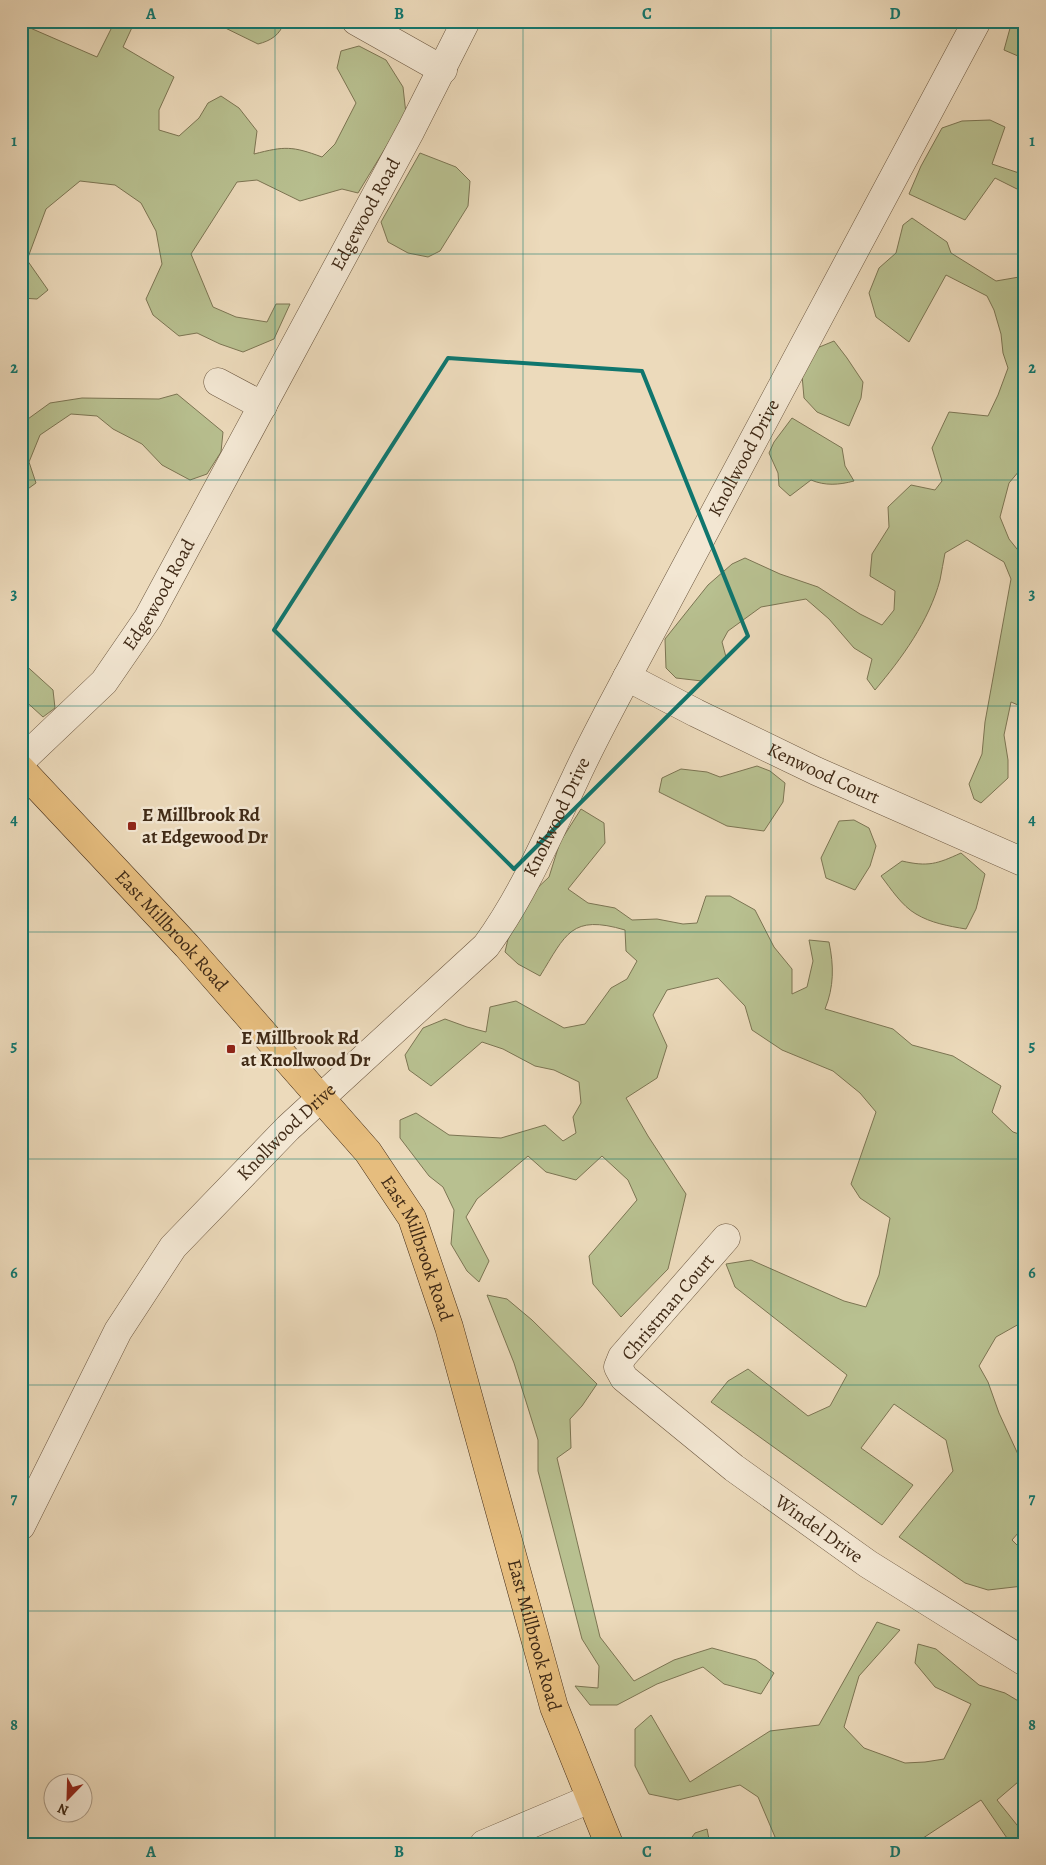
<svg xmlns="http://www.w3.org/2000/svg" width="1046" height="1865" font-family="Alegreya,serif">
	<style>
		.green { fill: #b8c090; stroke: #7c7553 }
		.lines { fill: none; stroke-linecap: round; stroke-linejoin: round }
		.minor-casing { stroke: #6b563f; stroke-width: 29 }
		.major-casing { stroke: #402a16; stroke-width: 29 }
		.minor { stroke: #f3e7d3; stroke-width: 28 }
		.major { stroke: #e6bd7e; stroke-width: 28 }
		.marked { fill: none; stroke: #0f766e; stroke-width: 4; stroke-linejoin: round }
		.grid { fill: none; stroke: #0f766e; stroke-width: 1; stroke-opacity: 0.55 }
		.poi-dot { fill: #8f2418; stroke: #f3e7d3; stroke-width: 2 }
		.labels { text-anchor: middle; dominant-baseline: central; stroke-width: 5; stroke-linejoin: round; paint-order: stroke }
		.street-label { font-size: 19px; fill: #402a16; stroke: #f3e7d3 }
		.poi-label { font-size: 19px; font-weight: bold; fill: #402a16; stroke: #f3e7d3; text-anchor: start }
		.neatline { fill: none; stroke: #0f766e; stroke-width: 2 }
		.grid-label { font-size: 16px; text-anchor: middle; font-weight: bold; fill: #0f766e }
	</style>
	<rect width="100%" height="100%" fill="#ecdabb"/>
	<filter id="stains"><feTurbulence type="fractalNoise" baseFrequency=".004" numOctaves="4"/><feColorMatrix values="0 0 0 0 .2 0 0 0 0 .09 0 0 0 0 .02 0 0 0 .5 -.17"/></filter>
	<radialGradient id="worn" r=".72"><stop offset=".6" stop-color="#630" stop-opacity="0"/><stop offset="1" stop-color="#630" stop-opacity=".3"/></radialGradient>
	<!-- green -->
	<g class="green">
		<path d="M115,21H135L123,47L174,77L159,110V130L179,136L199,118L208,103L221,96L239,108L257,131L254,154C285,146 292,146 322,157L335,144L356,103L337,68L341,51L359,46L386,60L403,87L406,114L358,193L342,189L300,201L257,180L237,182L191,254L213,307L236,317L267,322L276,304H290L274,339L243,352L220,344L197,333L179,336L153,315L146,299L162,264L156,231L141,203L115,185L80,181L46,209L27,260L48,290L37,299L21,298V24L97,57Z"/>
		<path d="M211,21H284C281,35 270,41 258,44Z"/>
		<path d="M1012,21H1025V59L1004,50Z"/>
		<path d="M990,120L1005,127L992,164L1025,175V193L995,178L965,220L909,194L921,166L942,128L962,121Z"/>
		<path d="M420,153L456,167L470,181L468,206L440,251L428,257L408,253L388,242L381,222Z"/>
		<path d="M912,218L947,242L951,253L996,281L1025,276V464L1009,483L1000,517L1009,539L1025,559V708L1011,702L1004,735L1008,760V778L981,803L974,799L969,784L982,754L985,722L1011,579L1004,562L967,540L945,553C943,562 942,571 940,580C929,621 902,658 875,690L867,679L872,659L854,648L829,619L806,599L761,607L728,631L722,642L726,657L702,681L676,678L666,668L665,639L708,585L732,564L745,558L780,574L818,587L860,614L882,625L894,610L895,591L870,576L872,554L889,527L888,507L911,485L935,490L942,481L932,448L949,412L988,416L998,395L1008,368L1003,353L1001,334L994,310L987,296L946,275L909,342L876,317L869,293L879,268L896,253L903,225Z"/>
		<path d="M834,341L847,358L863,382L861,398L849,426L817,412L804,398L802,375L817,348Z"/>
		<path d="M177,394L223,432L221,452L207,474L190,480L162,465L142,444L113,429L97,416L71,414L40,435L29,462L36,483L25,491L21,490V424L50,403L82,398L159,399Z"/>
		<path d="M792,418L842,448L845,466L854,481C839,485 825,486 811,480L790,496L779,486L778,473L769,453L774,442Z"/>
		<path d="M21,661L53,690L55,708L43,717L21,697Z"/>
		<path d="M757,766L770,771L785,783L783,802L764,831L727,826L659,792L662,778L681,769L707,772L720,777Z"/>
		<path d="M581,809L604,823L605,843L568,889L588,903L615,908L632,920L657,919L683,924L697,923L706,896H730L755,910L774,947L792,969V994L807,987L813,961L809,940L829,942C834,966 834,987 825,1009L893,1029L912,1045L953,1056L1001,1086L992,1112L1013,1132L1025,1136V1319L1019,1324L996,1337L979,1366L988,1382L999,1413L1022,1463L1025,1461V1525L1012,1540L1025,1553V1580L1023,1586L988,1590L965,1583L899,1537L953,1471L946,1440L894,1404L861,1448L913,1485L882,1525L711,1402L728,1381L748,1369L808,1416L830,1406L847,1375L735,1287L726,1264L751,1260L844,1301L866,1307L879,1275L890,1218L860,1198L851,1184L876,1112L860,1093L833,1071L782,1050L752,1030L745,1006L718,978L667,990L653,1015L667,1046L657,1078L626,1098L648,1136L686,1194L668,1269L621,1317L593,1284L589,1256L637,1200L628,1180L602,1156L576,1180L546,1172L528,1156L477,1199L466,1217L489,1261L479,1282L467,1271L451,1244L454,1210L443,1187L429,1176L400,1138V1120L416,1113L449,1135L501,1138L545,1125L563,1141L576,1133L573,1117L581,1103L579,1082L554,1070L535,1066L503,1049L482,1042L431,1086L409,1070L405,1055L423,1028L445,1019L467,1027L486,1032L490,1007L516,1001L564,1028L585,1024L611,988L627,979L637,961L626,951L625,930C571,914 566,934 540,976L518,964L505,952L508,939L532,893L549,877L560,842Z"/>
		<path d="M854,820L869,828L876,846L870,866L855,890L826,878L821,858L839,821Z"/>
		<path d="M961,853L985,874L976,909L966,929C948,926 931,923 916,914C902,906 891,889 881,876L902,861C928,867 937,864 961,853Z"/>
		<path d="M487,1295L507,1299L532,1320L597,1384L582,1406L570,1419L571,1448L557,1458L600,1637L634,1681L674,1660L712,1648L756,1660L774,1673L761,1694L724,1684L703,1667L657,1684L617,1705H590L575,1686L598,1688L599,1666L582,1639L538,1471V1440L514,1363Z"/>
		<path d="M877,1622L900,1630L859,1676L844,1727L864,1748L905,1763L925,1762L944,1759L971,1704L935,1687L915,1663L918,1644L936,1649L979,1685L1005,1693L1025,1705V1776L997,1800L1025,1835V1844H1011L981,1800L914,1844H778L758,1797L740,1785L678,1800L649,1794L635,1766V1729L651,1715L690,1782L770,1731L819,1725Z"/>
		<path d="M707,1829L710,1844H687L695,1833Z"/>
	</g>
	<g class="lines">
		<defs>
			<g id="minor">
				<path d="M356,21L443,70"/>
				<path d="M218,382L263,406"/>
				<path id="s1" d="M627,677L696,713L816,771L1025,863"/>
				<path id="s2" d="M21,761L104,682L148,618L411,130L466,21"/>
				<path id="s3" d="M726,1238L622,1357L618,1367L624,1378L734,1468L868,1564L1025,1662"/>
				<path id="s4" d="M21,1526L118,1331L173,1247L288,1128L486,946C523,895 548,836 575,779C591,744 609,711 627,677L977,21"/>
				<path d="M484,1844L590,1799"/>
			</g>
			<g id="major">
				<path id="s5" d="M21,769L187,946L368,1152L412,1218L449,1327L554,1707L609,1844"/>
			</g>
		</defs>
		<!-- minor casing -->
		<use href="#minor" class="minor-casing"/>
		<!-- major casing -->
		<use href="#major" class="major-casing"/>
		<!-- minor -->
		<use href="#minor" class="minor"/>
		<!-- major -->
		<use href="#major" class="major"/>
	</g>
	<!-- marked area -->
	<path class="marked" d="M448,358L642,371L748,636L514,869L274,630Z"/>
	<!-- grid -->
	<path class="grid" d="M275,21V1844M523,21V1844M771,21V1844M21,254H1025M21,480H1025M21,706H1025M21,932H1025M21,1159H1025M21,1385H1025M21,1611H1025"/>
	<!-- markers -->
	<g class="poi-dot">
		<rect x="127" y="821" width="10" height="10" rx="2.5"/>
		<rect x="226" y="1044" width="10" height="10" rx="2.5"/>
	</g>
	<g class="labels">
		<!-- street labels -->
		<g class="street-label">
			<text stroke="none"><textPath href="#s2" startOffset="651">Edgewood Road</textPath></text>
			<text stroke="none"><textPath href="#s4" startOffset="1305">Knollwood Drive</textPath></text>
			<text stroke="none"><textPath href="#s2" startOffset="218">Edgewood Road</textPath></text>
			<text stroke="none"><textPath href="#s1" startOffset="219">Kenwood Court</textPath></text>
			<text stroke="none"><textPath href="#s4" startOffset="900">Knollwood Drive</textPath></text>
			<text stroke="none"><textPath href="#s5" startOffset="221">East Millbrook Road</textPath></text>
			<text stroke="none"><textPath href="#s4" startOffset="480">Knollwood Drive</textPath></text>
			<text stroke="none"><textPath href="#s5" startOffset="626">East Millbrook Road</textPath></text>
			<text transform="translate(668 1307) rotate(-50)">Christman Court</text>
			<text stroke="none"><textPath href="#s3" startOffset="428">Windel Drive</textPath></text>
			<text stroke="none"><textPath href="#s5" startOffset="1031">East Millbrook Road</textPath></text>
		</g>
		<!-- poi labels -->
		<g class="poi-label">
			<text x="142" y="815">E Millbrook Rd<tspan x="142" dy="22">at Edgewood Dr</tspan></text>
			<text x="241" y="1038">E Millbrook Rd<tspan x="241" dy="22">at Knollwood Dr</tspan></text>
		</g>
	</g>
	<!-- margin -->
	<rect width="1046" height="1865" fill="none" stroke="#ecdabb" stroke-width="55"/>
	<!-- north arrow -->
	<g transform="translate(68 1798) rotate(203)"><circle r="24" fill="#f3e7d3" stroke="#ab9b87"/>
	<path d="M0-4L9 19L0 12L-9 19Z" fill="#8f2418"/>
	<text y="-8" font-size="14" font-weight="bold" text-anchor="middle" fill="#402a16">N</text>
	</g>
	<rect x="28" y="28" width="990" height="1810" class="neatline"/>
	<g class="grid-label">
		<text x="151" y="19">A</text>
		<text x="399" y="19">B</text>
		<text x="647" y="19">C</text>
		<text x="895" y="19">D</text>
		<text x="14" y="146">1</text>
		<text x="1032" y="146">1</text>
		<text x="14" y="373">2</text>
		<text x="1032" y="373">2</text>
		<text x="14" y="599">3</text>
		<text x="1032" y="599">3</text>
		<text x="14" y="825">4</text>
		<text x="1032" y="825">4</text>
		<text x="14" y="1051">5</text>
		<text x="1032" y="1051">5</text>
		<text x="14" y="1278">6</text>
		<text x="1032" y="1278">6</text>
		<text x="14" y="1504">7</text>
		<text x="1032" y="1504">7</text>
		<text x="14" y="1730">8</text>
		<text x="1032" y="1730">8</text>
		<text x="151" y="1857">A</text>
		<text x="399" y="1857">B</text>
		<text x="647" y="1857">C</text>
		<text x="895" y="1857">D</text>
	</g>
	<rect width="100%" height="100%" filter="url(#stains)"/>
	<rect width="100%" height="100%" fill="url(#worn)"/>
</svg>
